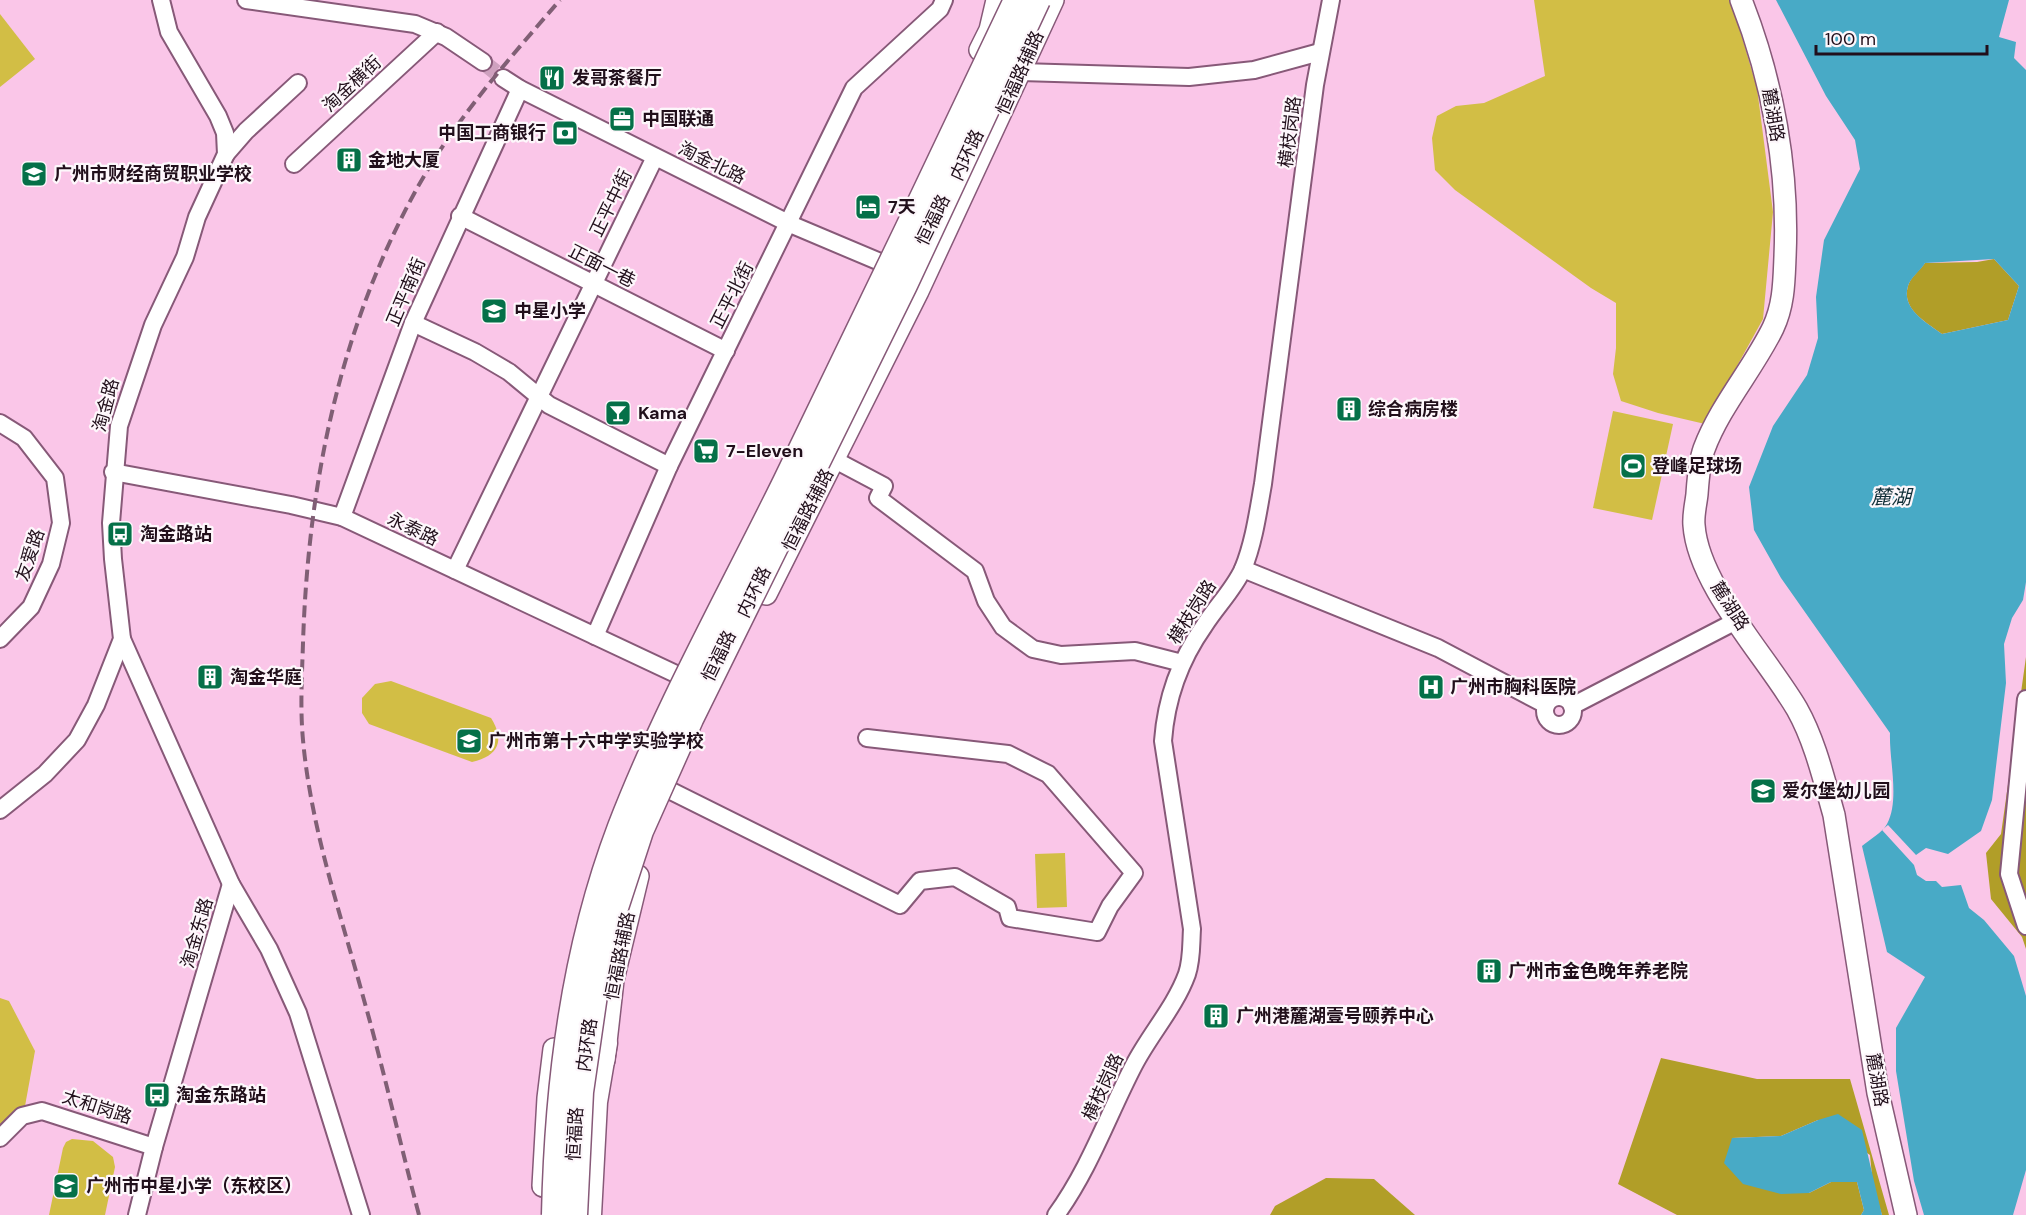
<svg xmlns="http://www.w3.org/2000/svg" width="2026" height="1215" font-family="'DM Sans','Noto Sans SC',sans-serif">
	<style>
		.green { fill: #d2be45 }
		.forest { fill: #b19e28 }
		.water { fill: #48aac6; fill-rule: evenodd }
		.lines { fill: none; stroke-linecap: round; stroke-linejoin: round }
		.minor-tunnel { stroke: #cfa1bf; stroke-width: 16; stroke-dasharray: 16 8; stroke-linecap: butt }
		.minor-casing { stroke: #875978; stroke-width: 20 }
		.major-casing { stroke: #875978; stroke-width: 24 }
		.highway-casing { stroke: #875978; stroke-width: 27 }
		.minor { stroke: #fff; stroke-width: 16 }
		.major { stroke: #fff; stroke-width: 21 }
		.highway { stroke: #fff; stroke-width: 24 }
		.rail { stroke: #805f75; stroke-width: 4; stroke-dasharray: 12 6; stroke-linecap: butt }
		.highway-bridge-casing { stroke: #875978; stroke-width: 27; stroke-linecap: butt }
		.highway-bridge { stroke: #fff; stroke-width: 24 }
		.labels { text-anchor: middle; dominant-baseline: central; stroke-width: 4.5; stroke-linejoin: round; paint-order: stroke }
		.street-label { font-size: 18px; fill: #210f1b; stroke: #fdf7fb }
		.poi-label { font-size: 18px; font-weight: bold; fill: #210f1b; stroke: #fdf7fb; text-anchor: start }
		.water-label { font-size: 20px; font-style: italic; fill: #102e37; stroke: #fdf7fb }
	</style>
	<rect width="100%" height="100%" fill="#fac6e8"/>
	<!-- green -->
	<g class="green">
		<path d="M1534,0H1731L1757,88L1773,212L1763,319L1705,424L1658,413L1621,401L1613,374L1616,348V303L1591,288L1455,190L1435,170L1432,138L1437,116L1456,106L1484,103L1545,76Z"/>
		<path d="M0,14L35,59L0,87Z"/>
		<path d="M1613,411L1673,424L1652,520L1593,508Z"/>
		<path d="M391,681L491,718C505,740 499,756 472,762L369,724L362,713V698L375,684Z"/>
		<path d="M1065,853L1067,907L1037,908L1035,854Z"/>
		<path d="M0,998L9,1001L35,1051L25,1106L0,1133Z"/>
		<path d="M72,1139L93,1141L113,1157L115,1167L105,1215H49L63,1148L66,1142Z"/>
	</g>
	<!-- forest -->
	<g class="forest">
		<path d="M1994,259L2019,286L2008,320L1942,334C1926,322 1901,309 1908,286C1910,278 1920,270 1925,263L1977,262Z"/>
		<path d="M2026,657V949L2022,937L1991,899L1986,853L2001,834Z"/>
		<path d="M1661,1058L1757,1079H1850L1889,1215H1882L1873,1186L1870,1155L1818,1120L1781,1136L1732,1138L1809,1193L1831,1182H1857L1864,1210L1861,1215H1677L1618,1184Z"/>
		<path d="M1326,1178L1374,1179L1415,1215H1270L1275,1206Z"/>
	</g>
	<!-- water -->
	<g class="water">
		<path d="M1776,0H2009L1999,37L2016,42L2014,58L2026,70V582L2023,600L2012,618L2004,644L2006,683L1992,800L1981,831L1948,854L1926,848L1916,855L1888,825L1882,830L1914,865L1917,875L1926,881H1936L1942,887L1961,885L1969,908L1984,920L2014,956L2026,996V1170L2013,1215H1924L1914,1181L1896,1071V1028L1925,977L1887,952L1862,846C1869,840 1883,832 1887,824C1900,800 1889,760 1890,733L1781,578L1754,530L1749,487L1773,426L1807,375L1818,338L1816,297L1824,240L1860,169L1855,140L1826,96ZM1994,259L2019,286L2008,320L1942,334C1926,322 1901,309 1908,286C1910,278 1921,270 1925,263Z"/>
		<path d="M1838,1114L1862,1130L1882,1215H1861L1864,1210L1857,1182H1831L1809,1193L1781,1194L1743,1184L1724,1163L1732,1138L1781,1136L1818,1120Z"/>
	</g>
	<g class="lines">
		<!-- minor-tunnel -->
		<path class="minor-tunnel" d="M483,62L503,78"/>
		<defs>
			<g id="minor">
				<path d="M246,0L415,24L446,37L483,62"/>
				<path d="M1021,72L1189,77L1254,70L1320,52"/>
				<path d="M503,78L520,89L790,224L899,270"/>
				<path d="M226,154L246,131L298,83"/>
				<path d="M294,164L437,32"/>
				<path d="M460,216L726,351"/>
				<path d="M413,323L475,352L509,372L549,405L669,466"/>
				<path d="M0,423L24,438L55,478L61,523L51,564L31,607L0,639"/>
				<path d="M833,459L884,486L878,498L975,571L986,601L1003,627L1033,649L1061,655L1135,651L1182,663"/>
				<path d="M113,472L291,505L342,517L678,675"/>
				<path d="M342,517L413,323L520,89"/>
				<path d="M1243,569L1438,648L1546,705"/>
				<path d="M455,570L655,157"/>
				<path d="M595,636L669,466L854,88L940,9L944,0"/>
				<path d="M122,639L231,884L269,949L298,1013L361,1215"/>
				<circle cx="1559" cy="711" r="14"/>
				<path d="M2026,699L2009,874L2026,926"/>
				<path d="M1572,706L1738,620"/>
				<path d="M651,781L900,905L920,881L955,877L1007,907L1010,918L1097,932L1110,906L1134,873L1048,774L1008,754L867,738"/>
				<path d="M0,810L45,774L77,740L96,705L122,639L113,559L111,523L119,426L153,325L185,257L197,217L226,154L225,133L218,116L169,32L161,0"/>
				<path d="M0,1138L22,1116L42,1111L154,1147"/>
				<path d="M137,1215L154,1147L231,884"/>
				<path d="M1056,1215C1090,1168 1108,1115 1134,1065C1150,1034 1175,1007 1187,974C1192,959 1191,944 1192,929L1163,741C1166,700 1180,660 1204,626C1216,607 1234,589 1243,569C1254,542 1258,512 1263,484L1315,85L1331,0"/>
			</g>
			<g id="major">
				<path d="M1741,0C1773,81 1789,170 1785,257C1784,281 1784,305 1773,328C1753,369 1720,406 1704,449C1699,463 1698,480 1697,494C1696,504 1693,515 1694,525C1698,585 1766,656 1797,709C1815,741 1824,780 1834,815L1878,1093L1906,1215"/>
				<path d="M980,50L990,30L997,0"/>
				<path d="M766,594L918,291L1053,0"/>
				<path d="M604,1060L613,980L638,876"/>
				<path d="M543,1186L548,1098L554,1049"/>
			</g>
			<path id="highway" d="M589,1215L595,1102L605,1043"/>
		</defs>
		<!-- minor casing -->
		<use href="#minor" class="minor-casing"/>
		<!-- major casing -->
		<use href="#major" class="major-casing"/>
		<!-- highway casing -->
		<use href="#highway" class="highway-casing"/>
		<!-- minor -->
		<use href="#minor" class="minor"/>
		<!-- major -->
		<use href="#major" class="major"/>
		<!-- highway -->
		<use href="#highway" class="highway"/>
		<!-- rail -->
		<path class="rail" d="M419,1215C400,1143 384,1071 364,1000C341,915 311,829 303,740C300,708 302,675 303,643C308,485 339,331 415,192C453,122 509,59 560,0"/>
		<defs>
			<g id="highway-bridge">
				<path d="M554,1215C557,1083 573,951 620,827C666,708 729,596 785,482C863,322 940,161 1016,0"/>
				<path d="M575,1215L581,1092L596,988L608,932L641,831L691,719L905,285L1038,0"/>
			</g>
		</defs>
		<!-- highway-bridge casing -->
		<use href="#highway-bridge" class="highway-bridge-casing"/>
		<!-- highway-bridge -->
		<use href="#highway-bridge" class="highway-bridge"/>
	</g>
	<!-- icons -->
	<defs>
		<symbol id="restaurant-square" viewBox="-11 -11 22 22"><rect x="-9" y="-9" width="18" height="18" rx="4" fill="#057048" stroke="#fdf7fb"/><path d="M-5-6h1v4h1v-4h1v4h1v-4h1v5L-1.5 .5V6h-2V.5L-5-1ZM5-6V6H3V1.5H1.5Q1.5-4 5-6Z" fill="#fff"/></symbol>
		<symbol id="office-square" viewBox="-11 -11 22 22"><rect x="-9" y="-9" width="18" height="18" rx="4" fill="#057048" stroke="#fdf7fb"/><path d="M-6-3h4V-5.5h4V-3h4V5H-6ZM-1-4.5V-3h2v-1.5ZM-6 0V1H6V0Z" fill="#fff"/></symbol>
		<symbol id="bank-square" viewBox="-11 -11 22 22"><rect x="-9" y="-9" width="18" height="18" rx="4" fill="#057048" stroke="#fdf7fb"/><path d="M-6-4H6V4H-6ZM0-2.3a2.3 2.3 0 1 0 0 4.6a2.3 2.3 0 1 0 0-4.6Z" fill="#fff"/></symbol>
		<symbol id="building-square" viewBox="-11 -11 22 22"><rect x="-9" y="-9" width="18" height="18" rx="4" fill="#057048" stroke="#fdf7fb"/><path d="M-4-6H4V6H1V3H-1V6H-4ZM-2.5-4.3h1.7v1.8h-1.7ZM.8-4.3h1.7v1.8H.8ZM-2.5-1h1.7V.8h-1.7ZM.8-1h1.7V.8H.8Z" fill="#fff"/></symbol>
		<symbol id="school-square" viewBox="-11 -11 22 22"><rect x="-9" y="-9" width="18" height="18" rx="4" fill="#057048" stroke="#fdf7fb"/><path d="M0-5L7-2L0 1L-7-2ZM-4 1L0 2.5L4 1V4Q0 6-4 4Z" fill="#fff"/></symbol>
		<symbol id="hotel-square" viewBox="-11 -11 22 22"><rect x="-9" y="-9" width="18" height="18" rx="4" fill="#057048" stroke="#fdf7fb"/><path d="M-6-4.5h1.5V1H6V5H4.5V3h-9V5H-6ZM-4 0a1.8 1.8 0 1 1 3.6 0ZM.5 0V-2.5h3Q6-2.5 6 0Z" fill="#fff"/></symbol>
		<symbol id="bar-square" viewBox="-11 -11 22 22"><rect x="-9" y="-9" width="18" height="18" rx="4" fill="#057048" stroke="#fdf7fb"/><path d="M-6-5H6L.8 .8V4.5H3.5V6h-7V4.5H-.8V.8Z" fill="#fff"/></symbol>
		<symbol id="supermarket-square" viewBox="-11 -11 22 22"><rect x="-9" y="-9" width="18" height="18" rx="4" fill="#057048" stroke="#fdf7fb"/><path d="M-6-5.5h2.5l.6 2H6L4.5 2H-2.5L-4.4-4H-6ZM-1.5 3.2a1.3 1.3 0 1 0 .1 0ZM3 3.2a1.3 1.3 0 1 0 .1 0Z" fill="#fff"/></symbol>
		<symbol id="stadium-square" viewBox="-11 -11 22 22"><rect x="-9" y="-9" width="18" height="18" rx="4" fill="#057048" stroke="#fdf7fb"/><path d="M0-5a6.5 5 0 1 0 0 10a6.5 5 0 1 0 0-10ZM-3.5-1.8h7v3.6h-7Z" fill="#fff"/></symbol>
		<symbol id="bus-square" viewBox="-11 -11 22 22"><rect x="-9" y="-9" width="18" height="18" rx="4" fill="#057048" stroke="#fdf7fb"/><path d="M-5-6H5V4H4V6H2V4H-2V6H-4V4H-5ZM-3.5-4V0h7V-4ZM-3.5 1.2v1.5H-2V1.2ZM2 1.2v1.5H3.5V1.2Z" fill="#fff"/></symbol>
		<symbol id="hospital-square" viewBox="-11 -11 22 22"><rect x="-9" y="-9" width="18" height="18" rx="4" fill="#057048" stroke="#fdf7fb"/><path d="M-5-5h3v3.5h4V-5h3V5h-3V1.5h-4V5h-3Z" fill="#fff"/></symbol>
	</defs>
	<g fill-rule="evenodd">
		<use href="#restaurant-square" x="537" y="63" width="30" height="30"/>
		<use href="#office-square" x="607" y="104" width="30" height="30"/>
		<use href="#bank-square" x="550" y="118" width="30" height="30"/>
		<use href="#building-square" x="334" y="145" width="30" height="30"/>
		<use href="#school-square" x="19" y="159" width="30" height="30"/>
		<use href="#hotel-square" x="853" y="192" width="30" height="30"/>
		<use href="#school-square" x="479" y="296" width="30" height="30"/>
		<use href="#building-square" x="1334" y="394" width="30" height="30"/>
		<use href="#bar-square" x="603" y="398" width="30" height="30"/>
		<use href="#supermarket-square" x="691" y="436" width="30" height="30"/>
		<use href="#stadium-square" x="1618" y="451" width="30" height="30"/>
		<use href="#bus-square" x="105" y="519" width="30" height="30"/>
		<use href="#building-square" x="195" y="662" width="30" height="30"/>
		<use href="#hospital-square" x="1416" y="672" width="30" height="30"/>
		<use href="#school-square" x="454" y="726" width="30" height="30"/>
		<use href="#school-square" x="1748" y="776" width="30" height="30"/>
		<use href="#building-square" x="1474" y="956" width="30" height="30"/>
		<use href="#building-square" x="1201" y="1001" width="30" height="30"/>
		<use href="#bus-square" x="142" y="1080" width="30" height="30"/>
		<use href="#school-square" x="51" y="1171" width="30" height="30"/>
	</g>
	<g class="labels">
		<!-- street labels -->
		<g class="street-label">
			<text transform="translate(1020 73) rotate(-66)">恒福路辅路</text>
			<text transform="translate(352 84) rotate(-43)">淘金横街</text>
			<text transform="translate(1773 115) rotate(80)">麓湖路</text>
			<text transform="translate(1290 132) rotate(-83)">横枝岗路</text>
			<text transform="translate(967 155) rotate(-65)">内环路</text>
			<text transform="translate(712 163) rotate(26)">淘金北路</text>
			<text transform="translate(611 203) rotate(-64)">正平中街</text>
			<text transform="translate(933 220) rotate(-64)">恒福路</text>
			<text transform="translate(602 266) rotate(27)">正面一巷</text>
			<text transform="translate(406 292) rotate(-67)">正平南街</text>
			<text transform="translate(732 295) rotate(-63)">正平北街</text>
			<text transform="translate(106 405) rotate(-75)">淘金路</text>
			<text transform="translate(808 510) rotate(-63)">恒福路辅路</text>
			<text transform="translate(413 529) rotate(25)">永泰路</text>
			<text transform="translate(30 555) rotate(-71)">友爱路</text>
			<text transform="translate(754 592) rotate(-64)">内环路</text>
			<text transform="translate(1730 606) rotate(57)">麓湖路</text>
			<text transform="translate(1192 612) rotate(-57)">横枝岗路</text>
			<text transform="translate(719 656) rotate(-64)">恒福路</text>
			<text transform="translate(197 933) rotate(-74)">淘金东路</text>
			<text transform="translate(620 956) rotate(-79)">恒福路辅路</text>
			<text transform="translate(587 1045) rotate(-82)">内环路</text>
			<text transform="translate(1877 1080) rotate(80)">麓湖路</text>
			<text transform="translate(1103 1087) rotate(-65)">横枝岗路</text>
			<text transform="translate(97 1107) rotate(18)">太和岗路</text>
			<text transform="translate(575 1134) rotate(-87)">恒福路</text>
		</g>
		<!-- poi labels -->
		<g class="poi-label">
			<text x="572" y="78">发哥茶餐厅</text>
			<text x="642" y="119">中国联通</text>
			<text x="546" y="133" text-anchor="end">中国工商银行</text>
			<text x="368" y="160">金地大厦</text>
			<text x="54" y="174">广州市财经商贸职业学校</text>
			<text x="888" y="207">7天</text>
			<text x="514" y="311">中星小学</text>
			<text x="1368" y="409">综合病房楼</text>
			<text x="638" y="413">Kama</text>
			<text x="726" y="451">7-Eleven</text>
			<text x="1652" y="466">登峰足球场</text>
			<text x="140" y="534">淘金路站</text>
			<text x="230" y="677">淘金华庭</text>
			<text x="1450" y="687">广州市胸科医院</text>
			<text x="488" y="741">广州市第十六中学实验学校</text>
			<text x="1782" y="791">爱尔堡幼儿园</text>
			<text x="1508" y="971">广州市金色晚年养老院</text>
			<text x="1236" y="1016">广州港麓湖壹号颐养中心</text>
			<text x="176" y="1095">淘金东路站</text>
			<text x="86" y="1186">广州市中星小学（东校区）</text>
		</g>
		<!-- water labels -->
		<g class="water-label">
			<text x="1891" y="497">麓湖</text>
		</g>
	</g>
	<!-- scale -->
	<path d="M1816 45v9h171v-9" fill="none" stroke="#210f1b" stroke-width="3"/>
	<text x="1825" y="45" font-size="18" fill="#210f1b" stroke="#fdf7fb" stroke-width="4.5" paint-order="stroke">100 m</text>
</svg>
